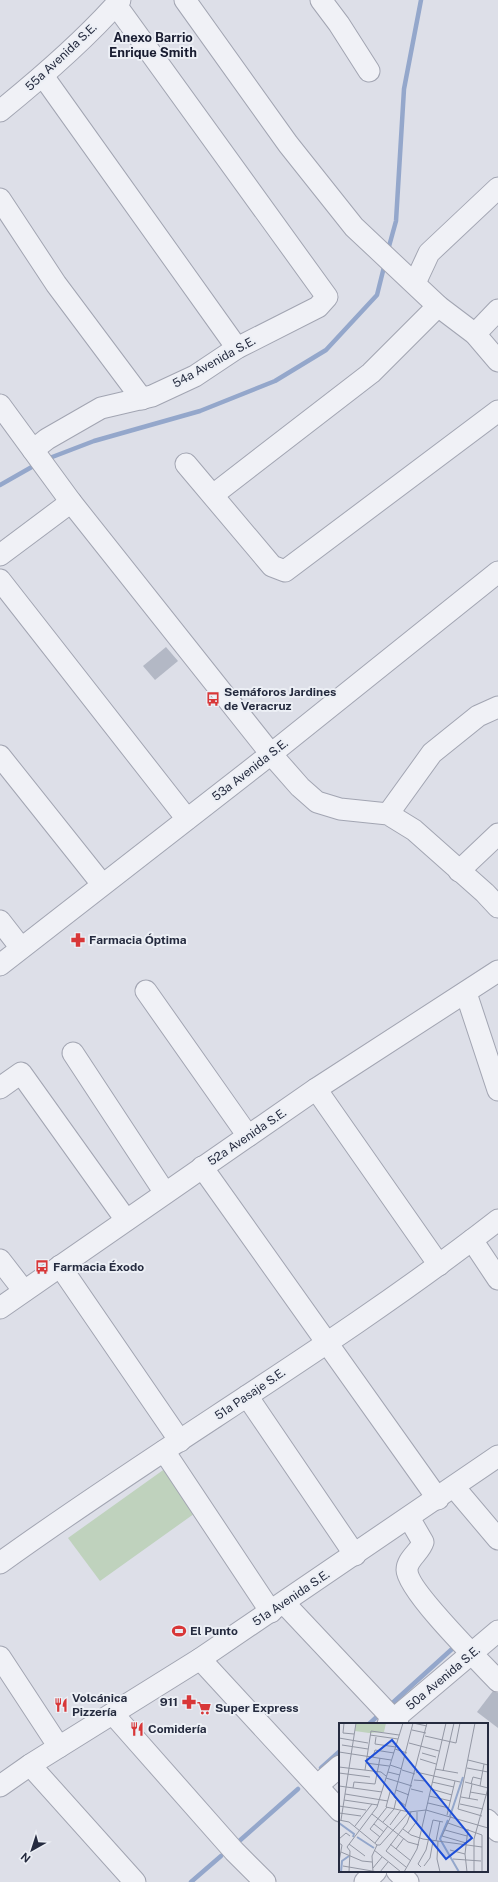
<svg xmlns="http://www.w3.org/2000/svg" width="498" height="1882" font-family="'Public Sans',sans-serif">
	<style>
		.green { fill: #bfd2bd }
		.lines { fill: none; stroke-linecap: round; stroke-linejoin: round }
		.stream { stroke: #94a7cb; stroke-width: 4.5 }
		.building { fill: #b3b8c5 }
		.minor-casing { stroke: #a2a5b2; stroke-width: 23 }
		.minor { stroke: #f0f1f6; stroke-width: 21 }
		.labels { text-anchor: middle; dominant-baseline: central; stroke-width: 4; stroke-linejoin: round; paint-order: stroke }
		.street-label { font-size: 12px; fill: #252b3f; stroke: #eceff5 }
		.poi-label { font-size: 12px; font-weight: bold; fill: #252b3f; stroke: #eceff5; text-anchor: start }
		.neighbourhood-label { font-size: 13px; font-weight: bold; fill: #181c30; stroke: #eceff5 }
		.inset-river { fill: none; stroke: #94a7cb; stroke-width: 2 }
		.inset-road { fill: none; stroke: #9397a4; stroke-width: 1 }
		.view { fill: #1d4ed8; fill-opacity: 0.15; stroke: #1d4ed8; stroke-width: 2 }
		.inset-edge { fill: none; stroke: #252b3f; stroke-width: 2 }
	</style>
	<rect width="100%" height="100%" fill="#dddfe8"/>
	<!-- green -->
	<path class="green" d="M166,1468L198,1511L100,1581L68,1538Z"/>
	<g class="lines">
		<!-- stream -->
		<g class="stream">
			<path d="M388,250L396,221L404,89L421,0"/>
			<path d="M47,459L94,441L200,411L275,381L326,350L377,295L385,263"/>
			<path d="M0,485L37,464"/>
			<path d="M388,1707L452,1649"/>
			<path d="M369,1724L381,1713"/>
			<path d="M321,1768L340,1751"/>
			<path d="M237,1843L298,1789"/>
			<path d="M191,1882L221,1856"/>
		</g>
	</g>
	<!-- building -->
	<g class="building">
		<path d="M166,647L178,661L155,680L143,666Z"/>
		<path d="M493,1691L498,1693V1728L477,1712Z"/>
	</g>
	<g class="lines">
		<defs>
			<g id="minor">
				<path d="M185,0L288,144L354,227L438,306L475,334L498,361"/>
				<path d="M321,0L339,24L369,71"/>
				<path d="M43,76L237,348"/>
				<path d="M0,111C42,77 84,41 120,0"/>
				<path d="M0,199L56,284L142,399"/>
				<path d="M415,283L429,253L498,188"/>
				<path d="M475,334L498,310"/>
				<path d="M0,405L71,502L271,754L300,787L317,802L340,809L388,814L414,830L485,893L498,907"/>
				<path d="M33,450L47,439L101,408L152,396L195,376L237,348L318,307L327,297L116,5"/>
				<path d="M186,464L272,566L285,571L498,411"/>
				<path d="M213,495L371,373L438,306"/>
				<path d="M0,555L71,502"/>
				<path d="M0,580L187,819"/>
				<path d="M0,756L102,884"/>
				<path d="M388,814L432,753L478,716L498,707"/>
				<path d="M459,871L498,834"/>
				<path d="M0,921L21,948"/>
				<path d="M0,965L271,754L498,572"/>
				<path d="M146,991L248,1136"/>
				<path d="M466,993L498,1090"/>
				<path d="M73,1053L165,1193"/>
				<path d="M0,1088L21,1073L126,1220"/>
				<path d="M316,1089L439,1265"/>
				<path d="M202,1167L438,1499"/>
				<path d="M472,1240L498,1279"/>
				<path d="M0,1260L24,1291"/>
				<path d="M60,1266L180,1441"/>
				<path d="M0,1308L316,1089L498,971"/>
				<path d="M247,1396L355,1555"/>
				<path d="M164,1451L271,1612"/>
				<path d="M454,1487L498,1539"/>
				<path d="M409,1518L423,1542C420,1552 407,1559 407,1570C407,1590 482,1664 498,1681"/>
				<path d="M0,1563C163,1445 339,1344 498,1220"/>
				<path d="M284,1603L398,1724"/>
				<path d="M0,1657L59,1747"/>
				<path d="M200,1659L340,1811"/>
				<path d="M113,1714L234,1851L265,1882"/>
				<path d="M388,1724L498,1631"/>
				<path d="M30,1765L135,1882"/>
				<path d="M0,1786L30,1765L200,1659L498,1456"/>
				<path d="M317,1786L340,1766"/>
				<path d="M487,1820L498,1831"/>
				<path d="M397,1871L408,1882"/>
				<path d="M365,1882L376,1871"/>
			</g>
		</defs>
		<!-- minor casing -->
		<use href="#minor" class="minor-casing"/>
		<!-- minor -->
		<use href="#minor" class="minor"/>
	</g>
	<!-- icons -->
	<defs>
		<symbol id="bus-bare" viewBox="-9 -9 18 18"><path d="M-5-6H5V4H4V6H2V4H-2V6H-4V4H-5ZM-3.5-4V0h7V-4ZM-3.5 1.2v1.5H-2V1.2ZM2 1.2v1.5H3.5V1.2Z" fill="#d83738" stroke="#eceff5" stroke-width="2.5" paint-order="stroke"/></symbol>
		<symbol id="pharmacy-bare" viewBox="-9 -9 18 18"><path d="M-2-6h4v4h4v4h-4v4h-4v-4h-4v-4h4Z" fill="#d83738" stroke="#eceff5" stroke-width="2.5" paint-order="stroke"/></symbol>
		<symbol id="stadium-bare" viewBox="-9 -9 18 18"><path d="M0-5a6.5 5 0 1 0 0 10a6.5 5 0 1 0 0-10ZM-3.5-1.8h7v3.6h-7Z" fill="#d83738" stroke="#eceff5" stroke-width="2.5" paint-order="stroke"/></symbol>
		<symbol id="restaurant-bare" viewBox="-9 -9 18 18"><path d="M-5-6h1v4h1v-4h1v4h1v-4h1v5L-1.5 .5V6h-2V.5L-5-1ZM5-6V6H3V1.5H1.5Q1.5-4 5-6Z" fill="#d83738" stroke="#eceff5" stroke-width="2.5" paint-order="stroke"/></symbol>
		<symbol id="supermarket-bare" viewBox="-9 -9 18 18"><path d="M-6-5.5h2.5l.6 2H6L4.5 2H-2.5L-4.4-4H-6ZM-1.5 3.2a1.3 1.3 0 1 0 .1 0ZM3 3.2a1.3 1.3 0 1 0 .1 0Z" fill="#d83738" stroke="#eceff5" stroke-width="2.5" paint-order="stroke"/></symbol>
	</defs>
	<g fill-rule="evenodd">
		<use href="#bus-bare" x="203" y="689" width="20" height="20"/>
		<use href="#pharmacy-bare" x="68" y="930" width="20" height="20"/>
		<use href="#bus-bare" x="32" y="1257" width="20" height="20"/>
		<use href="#stadium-bare" x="169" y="1621" width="20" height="20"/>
		<use href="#pharmacy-bare" x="179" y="1692" width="20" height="20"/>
		<use href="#restaurant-bare" x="51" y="1695" width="20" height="20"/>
		<use href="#supermarket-bare" x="194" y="1698" width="20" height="20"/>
		<use href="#restaurant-bare" x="127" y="1719" width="20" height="20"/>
	</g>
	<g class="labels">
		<!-- street labels -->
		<g class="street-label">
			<text transform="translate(61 57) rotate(-43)">55a Avenida S.E.</text>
			<text transform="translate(214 362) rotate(-29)">54a Avenida S.E.</text>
			<text transform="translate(250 770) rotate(-38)">53a Avenida S.E.</text>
			<text transform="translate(247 1137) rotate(-34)">52a Avenida S.E.</text>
			<text transform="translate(250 1394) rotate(-34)">51a Pasaje S.E.</text>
			<text transform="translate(291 1598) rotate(-34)">51a Avenida S.E.</text>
			<text transform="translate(443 1678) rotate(-40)">50a Avenida S.E.</text>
		</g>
		<!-- poi labels -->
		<g class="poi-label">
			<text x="224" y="692">Semáforos Jardines<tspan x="224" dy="14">de Veracruz</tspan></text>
			<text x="89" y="940">Farmacia Óptima</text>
			<text x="53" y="1267">Farmacia Éxodo</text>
			<text x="190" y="1631">El Punto</text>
			<text x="72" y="1698">Volcánica<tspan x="72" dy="14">Pizzería</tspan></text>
			<text x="178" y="1702" text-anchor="end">911</text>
			<text x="215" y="1708">Super Express</text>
			<text x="148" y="1729">Comidería</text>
		</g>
		<!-- neighbourhood labels -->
		<g class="neighbourhood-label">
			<text x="153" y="37">Anexo Barrio<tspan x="153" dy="15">Enrique Smith</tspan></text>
		</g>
	</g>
	<!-- overview -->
	<g transform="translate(339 1723)">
		<rect width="149" height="149" fill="#dddfe8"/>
		<path d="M17,0H47L45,9L30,10L16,8Z" fill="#bfd2bd"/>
		<path class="inset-river" d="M111,93L124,54M109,97L101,116L120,149M0,100L15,111L14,114M18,114L35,125M2,149L3,138L10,133"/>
		<path class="inset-road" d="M5,0L4,10L15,11M74,0L88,3M136,0L119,86L143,93M73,7L87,10M31,12L59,16M86,13L117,20L121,0M37,14L36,21L57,24M0,15L29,20M70,20L100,28M3,22L29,26M56,26L68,30M0,29L52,37M83,30L97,34M34,34L36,27L55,30M81,36L97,41M129,37L149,42M27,40L50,43M51,42L63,46M0,44L42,49L47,53M128,45L149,49M96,46L119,50M26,47L32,8L60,12M63,47L76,51M104,48L115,0M49,49L61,52M77,49L121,59M0,50L31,54M47,55L73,63M75,57L87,58M93,59L115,64M126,59L149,65M132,61L134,54L142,56M0,63L43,69M141,63L145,41M14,65L15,59L36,61L41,35M72,66L84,69M92,66L113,72M57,67L70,72M51,69L47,84L70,89L87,87L149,105M131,69L148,72M6,71L49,78M90,73L112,78M122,74L139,77M130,76L133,61M5,77L39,82M89,80L110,85M121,81L144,86M0,83L27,87M67,83L55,74L74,0M66,84L88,0M0,90L22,93M33,91L69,119L80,122M108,92L116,58M112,93L103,113L127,120M0,97L10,99L38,122M2,97L17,0M44,99L55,86L57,77M109,100L143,112V149M35,101L45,109M51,102L62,87M16,103L33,81M64,106L72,112L84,116L143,124M106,107L128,113M69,110L78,98V89M41,114L31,106L48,84M0,116L7,110L11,113M97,118L101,98M99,118L98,136L101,149M0,120L3,122L0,139M36,120L49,103M10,121L26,133M51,121L72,138M38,122H41L70,89M57,126L65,115M35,127L62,149M111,127L126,131M2,129L23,138L33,139M114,136L142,138M4,143L39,149M85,143L91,135L94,118M67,144L47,128L68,100L72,89M82,144L79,141L87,127L94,97L104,99M34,145L43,134M10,149L11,128L8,124L38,84L64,0M34,149L33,133L38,122M41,149L49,139M65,149L78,126L107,0M128,149L126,131L129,106M135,149V116L149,65"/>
		<path class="view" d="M53,17L133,115L107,136L27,38Z"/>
		<rect width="149" height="149" class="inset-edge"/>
	</g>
	<!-- north arrow -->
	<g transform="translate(32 1850) rotate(219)" stroke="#eceff5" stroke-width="3" paint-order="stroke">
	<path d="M0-3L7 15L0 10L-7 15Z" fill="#252b3f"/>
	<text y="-6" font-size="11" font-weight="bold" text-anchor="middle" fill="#252b3f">N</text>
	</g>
</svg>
